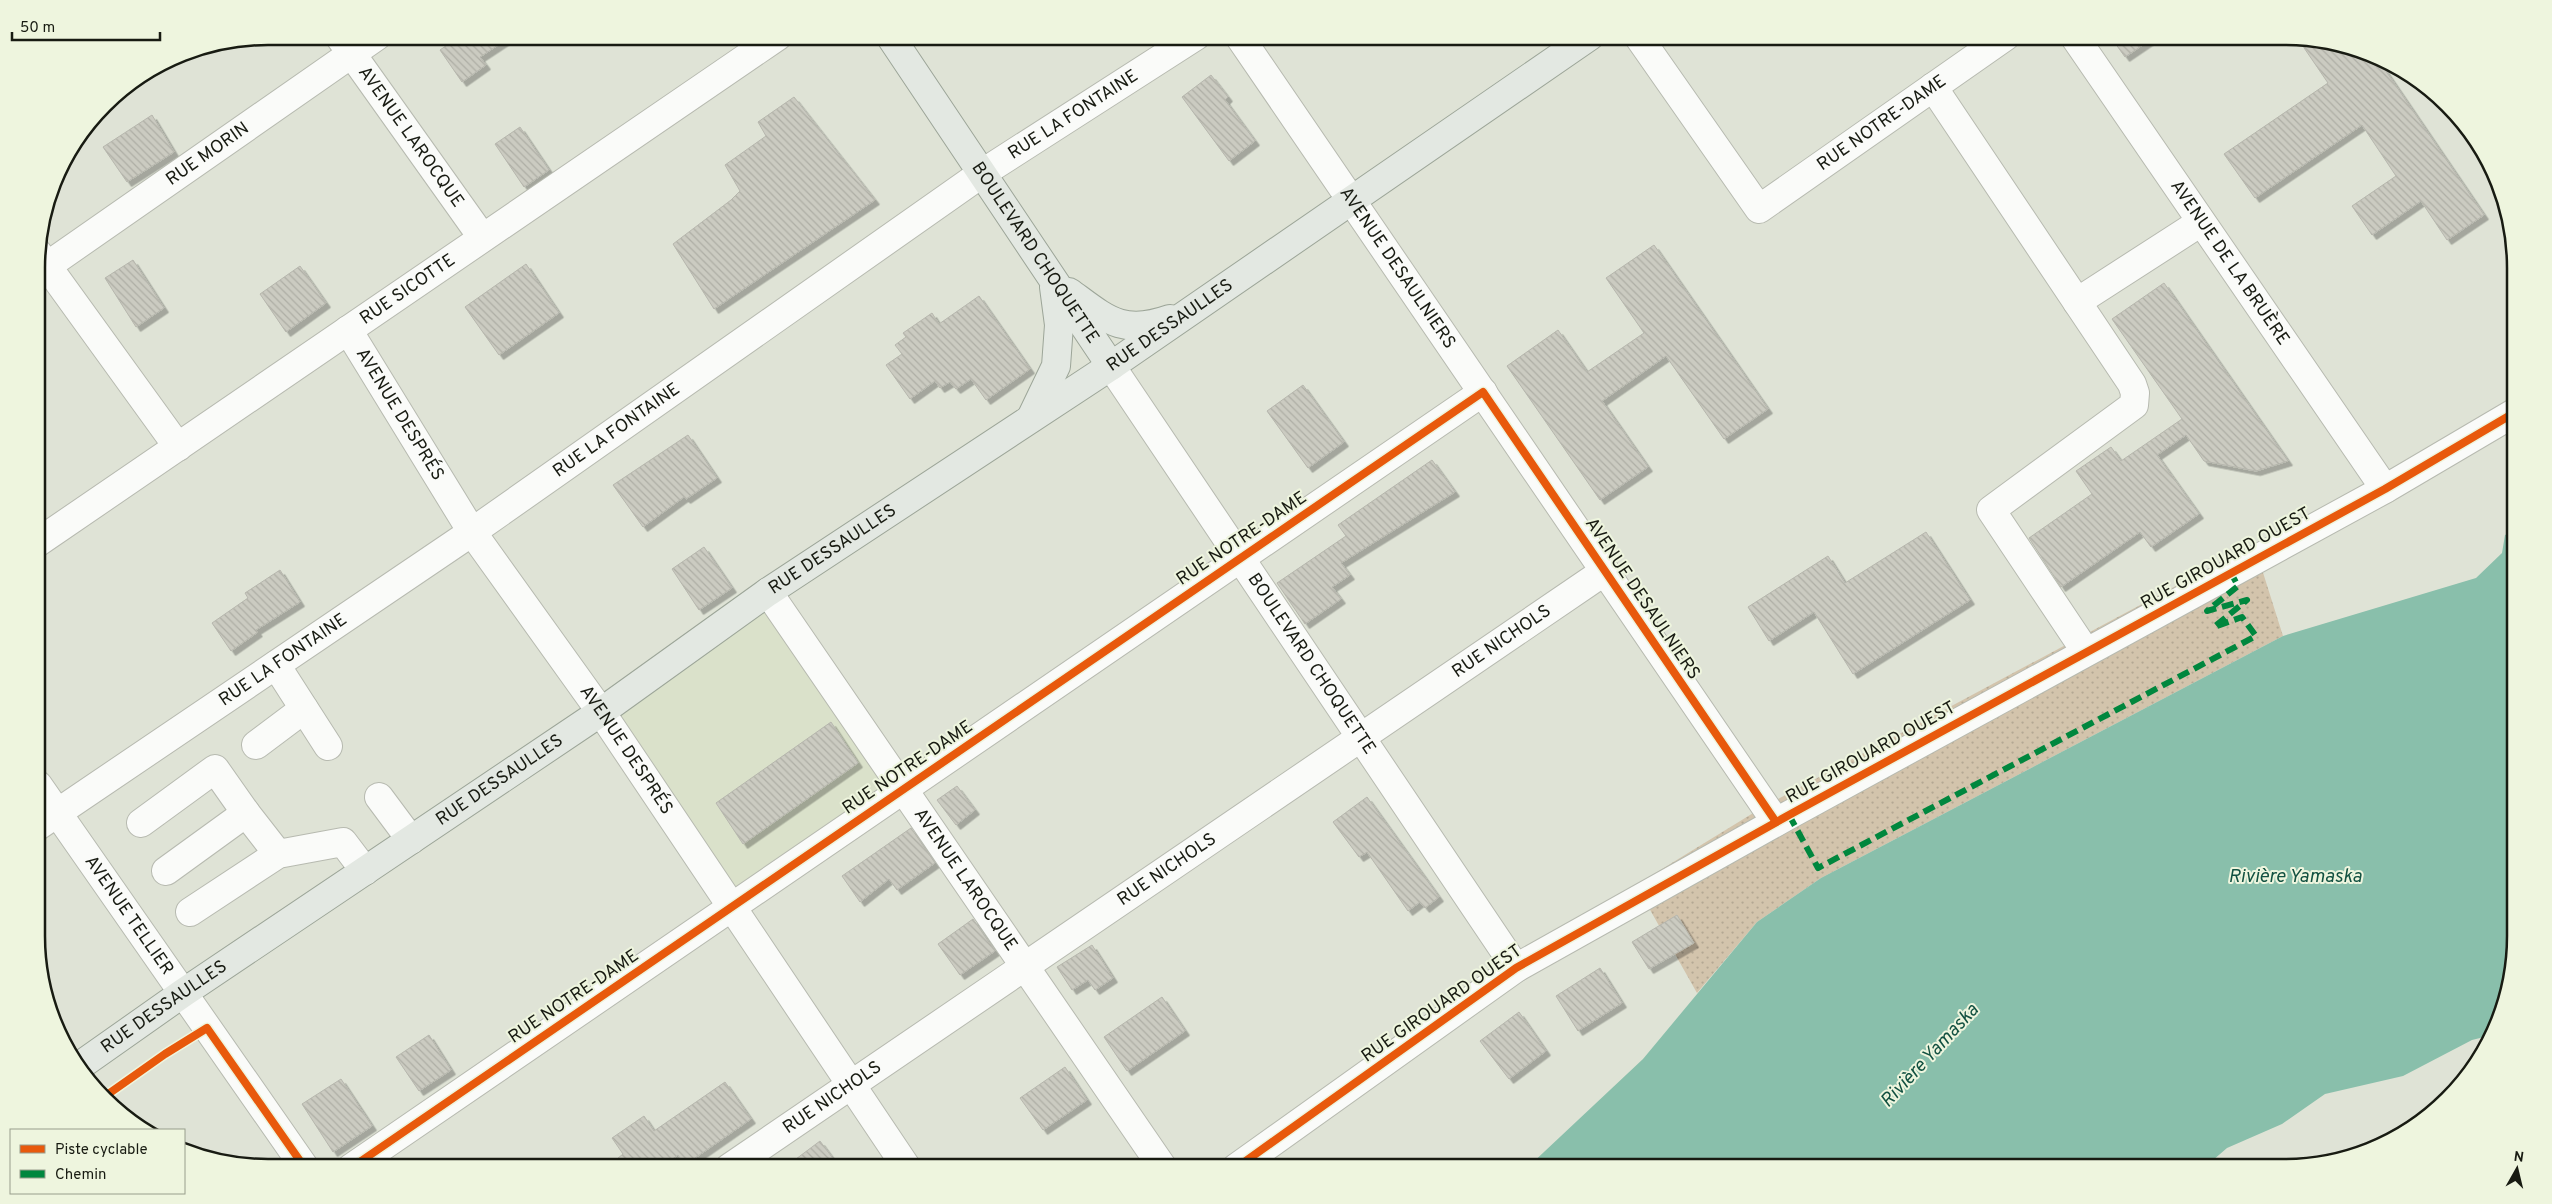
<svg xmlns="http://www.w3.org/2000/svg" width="2552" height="1204" font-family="Overpass,sans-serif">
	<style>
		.built { fill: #dae1ca }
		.park { fill: url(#park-dots) }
		.water { fill: #89bfab }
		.building { fill: url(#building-back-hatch); stroke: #b6b6ad; filter: url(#shadow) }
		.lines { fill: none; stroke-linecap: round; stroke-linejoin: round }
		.minor-casing { stroke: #b7bab0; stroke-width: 30 }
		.major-casing { stroke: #9ca598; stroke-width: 30 }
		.minor { stroke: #fafbf9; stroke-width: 28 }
		.major { stroke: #e3e8e2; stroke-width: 28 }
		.quiet { stroke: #00873e; stroke-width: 6; stroke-dasharray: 12 6; stroke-linecap: butt }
		.cycleway-casing { stroke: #eef5de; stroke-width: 11 }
		.cycleway { stroke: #e8590c; stroke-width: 8 }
		.labels { text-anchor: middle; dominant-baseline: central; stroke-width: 4; stroke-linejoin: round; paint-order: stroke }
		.street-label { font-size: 18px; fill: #181b12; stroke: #eef5de }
		.water-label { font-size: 19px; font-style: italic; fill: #125141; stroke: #eef5de }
		.rim { fill: none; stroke: #181b12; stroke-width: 2.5 }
	</style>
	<defs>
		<pattern id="park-dots" width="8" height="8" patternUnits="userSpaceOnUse" patternTransform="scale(1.25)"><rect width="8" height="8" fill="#d3c4ac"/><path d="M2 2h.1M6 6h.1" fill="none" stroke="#b4a893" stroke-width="1.8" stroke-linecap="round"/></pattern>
		<pattern id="building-back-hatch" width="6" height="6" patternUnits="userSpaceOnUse" patternTransform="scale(1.25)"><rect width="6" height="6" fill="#cbcbc1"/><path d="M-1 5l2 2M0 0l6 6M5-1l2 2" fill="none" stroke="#aeaea5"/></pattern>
		<filter id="shadow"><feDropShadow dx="4.5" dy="4.5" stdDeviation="0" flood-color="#0004"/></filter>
	</defs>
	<rect width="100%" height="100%" fill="#dfe3d6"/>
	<!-- built -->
	<path class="built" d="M768,592L904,789L731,908L601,712Z"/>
	<!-- park -->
	<path class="park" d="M2254,544L2283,636L1821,878L1757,922L1697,993L1636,885L1763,807Z"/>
	<!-- water -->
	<path class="water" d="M2515,530L2516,936L2498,1025L2492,1035L2472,1040L2403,1076L2325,1094L2282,1124L2227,1148L2205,1167H1528L1643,1059L1757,922L1821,878L2283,636L2476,578L2502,553L2505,535Z"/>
	<!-- building -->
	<g class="building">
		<path d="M460,36H512L480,57L486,65L462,82L440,50Z"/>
		<path d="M2110,36H2156L2125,57Z"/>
		<path d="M2298,39L2375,55L2484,215L2447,240L2421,201L2372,235L2352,206L2396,176L2362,125L2255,198L2224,154L2328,83Z"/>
		<path d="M1211,75L1228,97L1225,100L1255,141L1229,161L1182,97Z"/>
		<path d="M794,97L875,200L714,309L673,244L731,200L740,191L725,165L766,136L758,122Z"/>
		<path d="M152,115L174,152L127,182L103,147Z"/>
		<path d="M520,127L549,170L524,187L495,144Z"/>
		<path d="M1654,245L1768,409L1724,439L1666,356L1602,401L1648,467L1600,500L1507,366L1558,330L1587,372L1644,333L1606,278Z"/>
		<path d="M133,260L164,308L136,327L105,278Z"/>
		<path d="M526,264L559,313L499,355L465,307Z"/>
		<path d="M300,266L326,303L286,332L260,294Z"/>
		<path d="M2164,283L2288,461L2256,471L2204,461L2186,435L2157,455L2199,514L2151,547L2140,532L2061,587L2029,538L2092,494L2076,471L2111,447L2121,461L2182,419L2112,319Z"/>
		<path d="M979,296L1030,369L986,400L971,379L956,389L950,382L940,388L935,381L910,399L886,365L902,354L895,345L906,337L903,333L932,313L939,324Z"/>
		<path d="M1303,385L1344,442L1308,468L1267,411Z"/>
		<path d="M688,435L717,478L686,499L684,497L643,527L613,485Z"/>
		<path d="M1432,460L1455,492L1341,563L1350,575L1332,587L1341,599L1305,624L1277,583L1346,536L1338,525Z"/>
		<path d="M1926,532L1970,600L1853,674L1814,612L1769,641L1748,607L1828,556L1845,583Z"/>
		<path d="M704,547L732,588L699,610L672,569Z"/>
		<path d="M280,570L300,602L256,630L258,632L231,651L212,623L248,598L245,593Z"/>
		<path d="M831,722L858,763L743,844L716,803Z"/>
		<path d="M957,786L975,810L956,825L937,800Z"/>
		<path d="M1367,797L1439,897L1425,908L1420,902L1408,911L1367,852L1359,857L1333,822Z"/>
		<path d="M911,828L935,863L897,890L889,879L860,902L842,876Z"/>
		<path d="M1677,915L1694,943L1649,969L1632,942Z"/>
		<path d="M973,919L995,951L960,975L938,944Z"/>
		<path d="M1092,945L1113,978L1095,990L1088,980L1072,990L1057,967Z"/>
		<path d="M1600,968L1622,1003L1578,1031L1556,996Z"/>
		<path d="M1162,997L1185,1031L1127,1071L1104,1037Z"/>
		<path d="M1519,1012L1546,1051L1509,1079L1480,1041Z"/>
		<path d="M429,1035L451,1070L419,1091L396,1057Z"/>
		<path d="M1065,1067L1087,1100L1043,1130L1020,1098Z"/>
		<path d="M341,1079L372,1126L333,1152L302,1104Z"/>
		<path d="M725,1082L751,1119L685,1165L678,1155L660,1168H606L623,1154L612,1138L644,1116L654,1131Z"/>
		<path d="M820,1141L840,1168H784Z"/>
	</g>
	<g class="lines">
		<defs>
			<g id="minor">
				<path id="s1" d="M339,36L482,237"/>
				<path id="s2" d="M1239,36L1776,822"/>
				<path id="s3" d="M1638,36L1759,209L2006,36"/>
				<path id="s4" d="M2074,36L2385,489"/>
				<path d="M1933,87L2132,384L2135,393L2134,405L1991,510L2086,652"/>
				<path d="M37,252L178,447"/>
				<path id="s5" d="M37,273L377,36"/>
				<path d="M2077,302L2201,222"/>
				<path id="s6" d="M348,330L472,532L601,712L907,1168"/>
				<path id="s7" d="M1111,366L1516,968"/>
				<path id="s8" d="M37,543L778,36"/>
				<path id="s9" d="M768,592L1163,1168"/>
				<path d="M276,665L328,746"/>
				<path d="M256,745L304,709"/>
				<path id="s10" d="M38,785L305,1168"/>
				<path d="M379,797L411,840"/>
				<path d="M141,823L215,769L246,813"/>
				<path id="s11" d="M38,826L472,532L981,174L1196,36"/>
				<path d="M166,871L246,813L278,854"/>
				<path d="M190,912L278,854L343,842L365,871"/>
				<path d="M351,1168L1483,392"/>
				<path id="s12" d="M729,1168L1605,571"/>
				<path d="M1236,1168L1516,968L1789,815L2385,489L2514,413"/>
			</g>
			<g id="major">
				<path id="s13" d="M890,36L1111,366"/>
				<path d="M1069,292C1106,319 1122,336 1170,319"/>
				<path d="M1031,418L1056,366L1059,325L1054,287"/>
				<path id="s14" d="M78,1067L183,993L601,712L768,592L1111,366L1590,36"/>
			</g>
		</defs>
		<!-- minor casing -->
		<use href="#minor" class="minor-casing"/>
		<!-- major casing -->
		<use href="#major" class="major-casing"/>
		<!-- minor -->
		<use href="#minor" class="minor"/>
		<!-- major -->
		<use href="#major" class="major"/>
		<!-- quiet -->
		<path class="quiet" d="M1789,815L1818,868L2256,636L2242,617L2214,627L2247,600L2207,611L2238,586L2231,573"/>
		<defs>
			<g id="cycleway">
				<path d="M104,1097L165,1054L207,1028L305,1168"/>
				<path d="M351,1168L1483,392L1776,822"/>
				<path d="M1236,1168L1516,968L1789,815L2385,489L2514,413"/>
			</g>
		</defs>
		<!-- cycleway casing -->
		<use href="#cycleway" class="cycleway-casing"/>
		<!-- cycleway -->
		<use href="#cycleway" class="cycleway"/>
	</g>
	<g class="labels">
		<!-- street labels -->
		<g class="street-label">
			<text stroke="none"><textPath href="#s11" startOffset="1256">RUE LA FONTAINE</textPath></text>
			<text stroke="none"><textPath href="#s3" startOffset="361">RUE NOTRE-DAME</textPath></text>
			<text stroke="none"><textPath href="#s1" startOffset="124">AVENUE LAROCQUE</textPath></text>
			<text stroke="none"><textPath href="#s5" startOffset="208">RUE MORIN</textPath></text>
			<text stroke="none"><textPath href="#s13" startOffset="261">BOULEVARD CHOQUETTE</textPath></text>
			<text stroke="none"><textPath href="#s4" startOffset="275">AVENUE DE LA BRUÈRE</textPath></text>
			<text stroke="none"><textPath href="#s2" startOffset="281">AVENUE DESAULNIERS</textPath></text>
			<text stroke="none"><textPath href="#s8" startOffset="449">RUE SICOTTE</textPath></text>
			<text stroke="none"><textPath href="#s14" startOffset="1320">RUE DESSAULLES</textPath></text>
			<text stroke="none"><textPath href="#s6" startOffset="99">AVENUE DESPRÉS</textPath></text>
			<text stroke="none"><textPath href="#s11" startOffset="701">RUE LA FONTAINE</textPath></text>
			<text transform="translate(1242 539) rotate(-34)">RUE NOTRE-DAME</text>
			<text stroke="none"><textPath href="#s14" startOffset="915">RUE DESSAULLES</textPath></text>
			<text transform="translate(2226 559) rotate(-29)">RUE GIROUARD OUEST</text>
			<text transform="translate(1642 599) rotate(56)">AVENUE DESAULNIERS</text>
			<text stroke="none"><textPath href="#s12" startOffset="935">RUE NICHOLS</textPath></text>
			<text stroke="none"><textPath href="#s11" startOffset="296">RUE LA FONTAINE</textPath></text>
			<text stroke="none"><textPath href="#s7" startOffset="359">BOULEVARD CHOQUETTE</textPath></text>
			<text stroke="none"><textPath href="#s6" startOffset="504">AVENUE DESPRÉS</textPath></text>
			<text transform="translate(1871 753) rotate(-29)">RUE GIROUARD OUEST</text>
			<text transform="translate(908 768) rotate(-34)">RUE NOTRE-DAME</text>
			<text stroke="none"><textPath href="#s14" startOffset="510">RUE DESSAULLES</textPath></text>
			<text stroke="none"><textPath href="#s12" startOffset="530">RUE NICHOLS</textPath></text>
			<text stroke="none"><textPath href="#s9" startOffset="349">AVENUE LAROCQUE</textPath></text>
			<text stroke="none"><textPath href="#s10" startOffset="159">AVENUE TELLIER</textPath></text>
			<text transform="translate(574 997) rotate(-34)">RUE NOTRE-DAME</text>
			<text transform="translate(1442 1004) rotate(-35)">RUE GIROUARD OUEST</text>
			<text stroke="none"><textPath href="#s14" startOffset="105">RUE DESSAULLES</textPath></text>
			<text stroke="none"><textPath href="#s12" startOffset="125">RUE NICHOLS</textPath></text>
		</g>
		<!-- water labels -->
		<g class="water-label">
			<text x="2295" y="877">Rivière Yamaska</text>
			<text transform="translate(1930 1056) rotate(-47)">Rivière Yamaska</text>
		</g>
	</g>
	<!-- crop -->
	<path d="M0 0H2552V1204H0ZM268 45H2284A223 223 0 0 1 2507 268V936A223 223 0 0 1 2284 1159H268A223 223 0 0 1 45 936V268A223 223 0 0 1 268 45Z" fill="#eef5de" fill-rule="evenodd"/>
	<path class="rim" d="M268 45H2284A223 223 0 0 1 2507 268V936A223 223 0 0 1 2284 1159H268A223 223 0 0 1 45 936V268A223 223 0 0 1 268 45Z"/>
	<!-- legend -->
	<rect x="10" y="1129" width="175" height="65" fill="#eef5de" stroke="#989e8c"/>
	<rect x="20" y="1145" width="25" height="8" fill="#e8590c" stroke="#989e8c"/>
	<text x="55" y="1154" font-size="15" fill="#181b12">Piste cyclable</text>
	<rect x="20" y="1170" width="25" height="8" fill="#00873e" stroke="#989e8c"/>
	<text x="55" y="1179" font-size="15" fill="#181b12">Chemin</text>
	<!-- north arrow -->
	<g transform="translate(2517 1169) rotate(8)" stroke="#eef5de" stroke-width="4" paint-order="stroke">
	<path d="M0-4L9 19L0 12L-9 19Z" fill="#181b12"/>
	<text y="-8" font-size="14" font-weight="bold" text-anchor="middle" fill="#181b12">N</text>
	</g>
	<!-- scale -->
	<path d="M12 32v8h148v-8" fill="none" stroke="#181b12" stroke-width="2.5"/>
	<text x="20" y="32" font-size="15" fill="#181b12" stroke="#eef5de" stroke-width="4" paint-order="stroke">50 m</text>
</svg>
